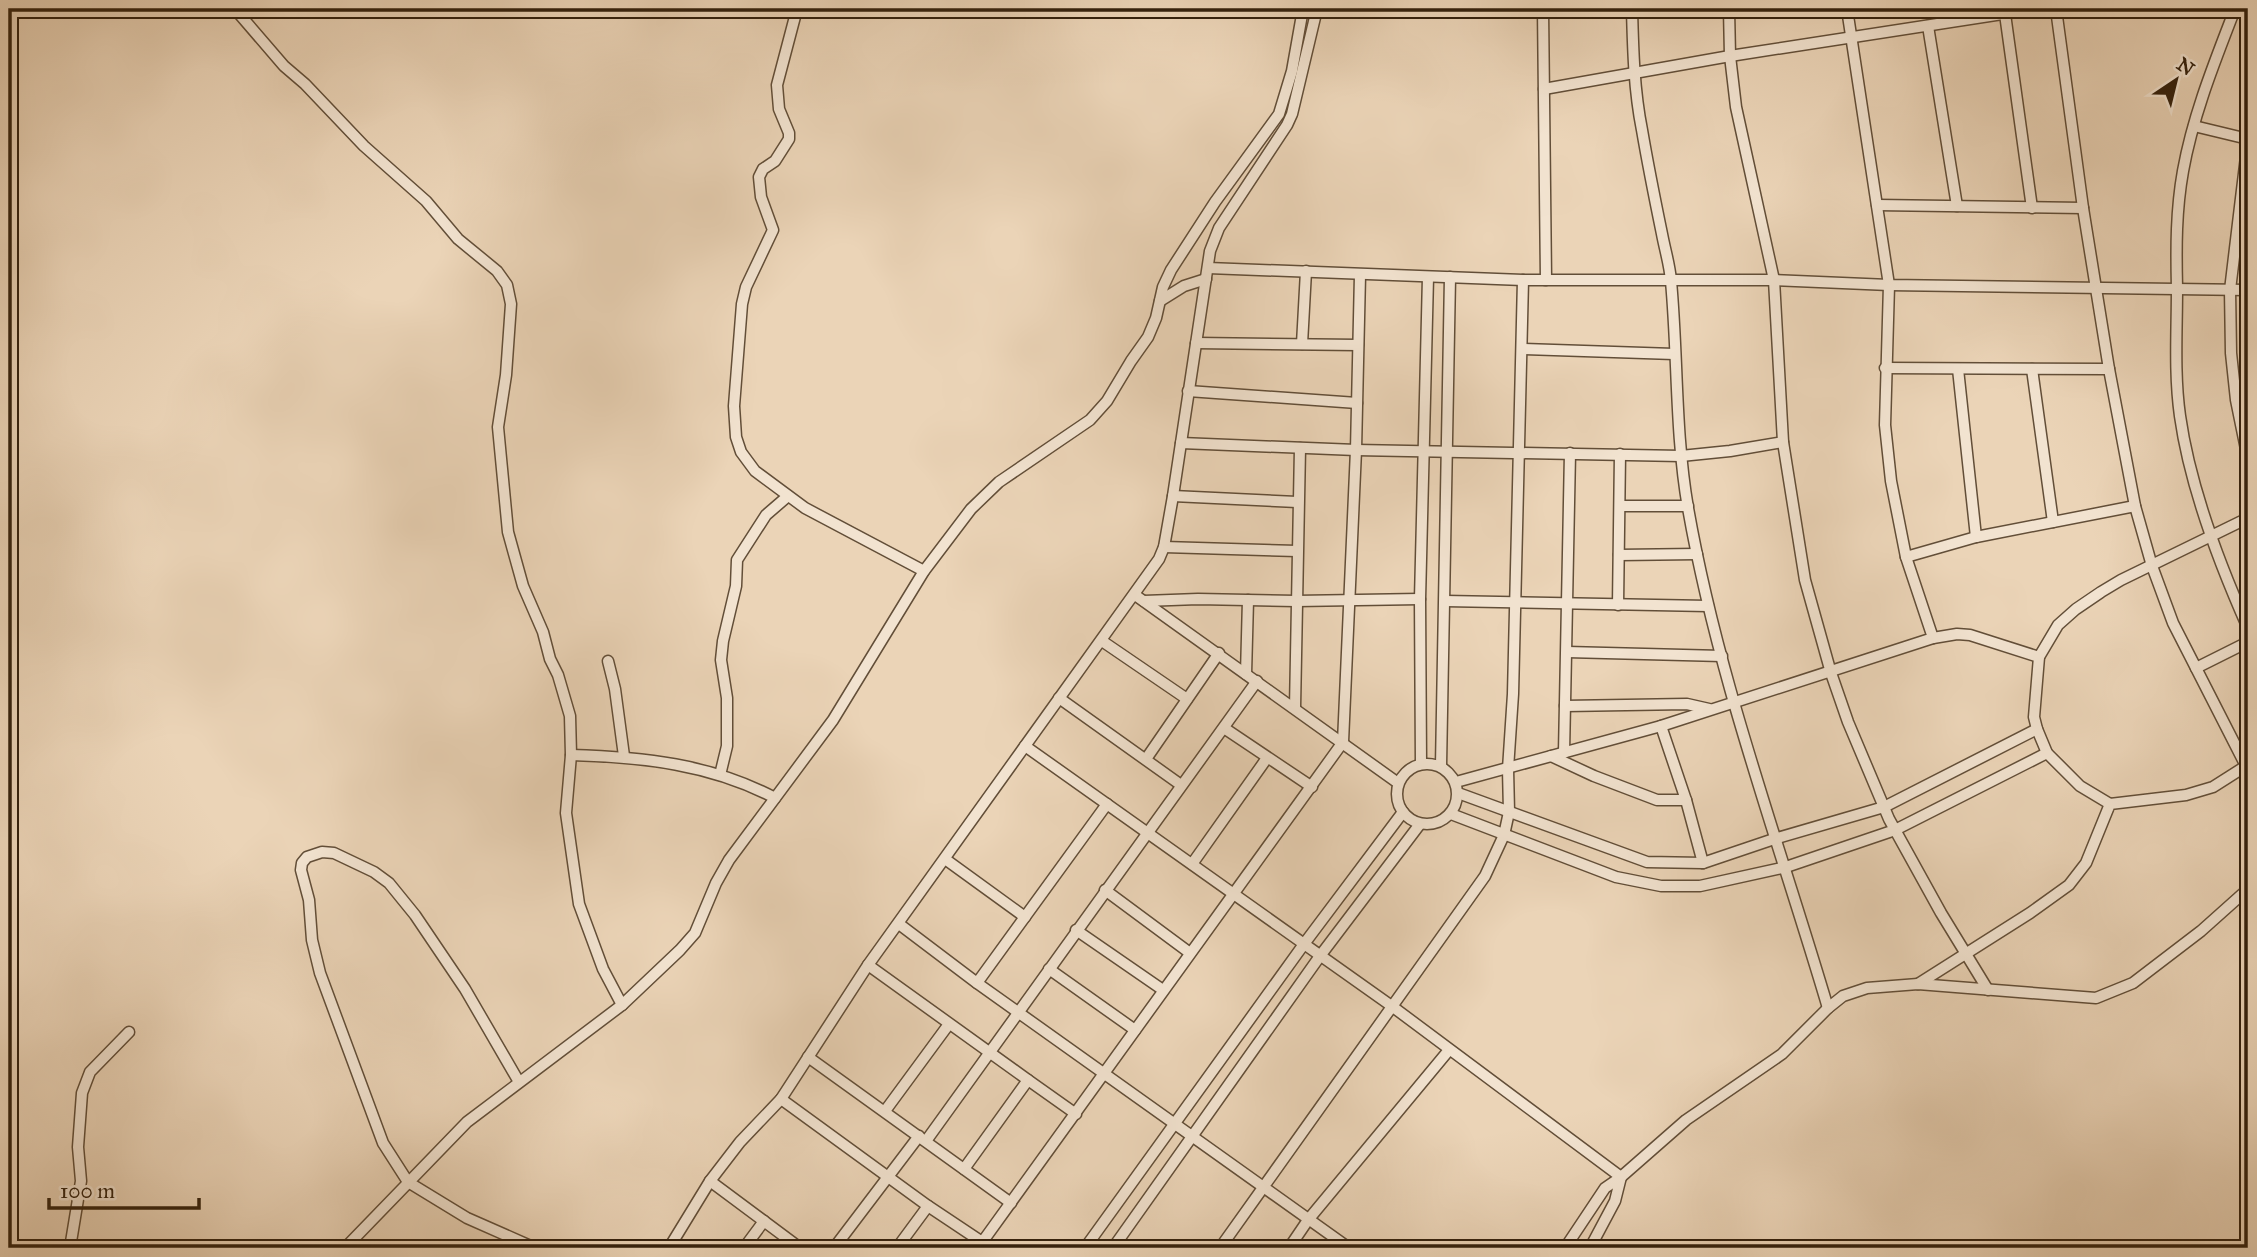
<svg xmlns="http://www.w3.org/2000/svg" width="2257" height="1257" font-family="'IM FELL Great Primer',serif">
	<style>
		.lines { fill: none; stroke-linecap: round; stroke-linejoin: round }
		.street-casing { stroke: #624e38; stroke-width: 13 }
		.street { stroke: #f2e3d0; stroke-width: 10 }
	</style>
	<rect width="100%" height="100%" fill="#ebd4b7"/>
	<filter id="stains"><feTurbulence type="fractalNoise" baseFrequency=".00286" numOctaves="4"/><feColorMatrix values="0 0 0 0 .2 0 0 0 0 .09 0 0 0 0 .02 0 0 0 .5 -.17"/></filter>
	<radialGradient id="worn" r=".72"><stop offset=".6" stop-color="#630" stop-opacity="0"/><stop offset="1" stop-color="#630" stop-opacity=".3"/></radialGradient>
	<g class="lines">
		<defs>
			<g id="street">
				<path d="M235,9L284,66L305,84L364,146L426,201L458,239L497,271L507,285L511,304L506,375L498,427L508,532L523,586L543,632L550,659L558,675L570,716L571,755L566,813L579,904L603,969L622,1005"/>
				<path d="M797,9L777,85L779,109L789,133V139L775,161L763,169L759,177L761,197L773,230L746,287L742,304L734,406L736,437L741,452L755,471L805,508L924,571"/>
				<path d="M1543,9L1546,280"/>
				<path d="M1632,9C1633,49 1634,90 1642,130C1648,165 1655,200 1662,234C1665,250 1670,266 1671,281C1678,357 1675,433 1688,508C1718,679 1779,842 1828,1008"/>
				<path d="M1729,9L1730,56L1736,107L1774,280L1783,442L1805,580L1831,673L1848,722L1889,819L1941,913L1988,990"/>
				<path d="M2056,9L2083,208L2109,369L2135,506L2152,566L2173,623L2196,668"/>
				<path d="M2235,9C2215,61 2193,115 2183,171C2176,210 2176,248 2177,288C2177,331 2174,373 2180,416C2190,487 2219,563 2248,628"/>
				<path d="M2005,14L2032,208"/>
				<path d="M1928,26L1957,206"/>
				<path d="M1544,89L1730,56L2035,9"/>
				<path d="M2194,126L2248,139"/>
				<path d="M2248,140L2230,290L2231,353L2236,400L2248,459"/>
				<path d="M1877,205L2083,208"/>
				<path d="M1208,268L1523,280H1774L1889,285L2248,290"/>
				<path d="M1160,301L1184,286L1206,279"/>
				<path d="M1196,343L1358,345"/>
				<path d="M1302,344L1306,271"/>
				<path d="M1522,349L1674,354"/>
				<path d="M1885,368L2109,369"/>
				<path d="M1958,369L1976,537"/>
				<path d="M2032,369L2053,522"/>
				<path d="M1188,391L1357,403"/>
				<path d="M1181,443L1356,450L1681,456L1730,451L1783,442"/>
				<path d="M1173,496L1297,502"/>
				<path d="M1621,506H1688"/>
				<path d="M1164,547L1297,551"/>
				<path d="M1619,555L1697,554"/>
				<path d="M1906,557L1976,537L2135,506"/>
				<path d="M1135,595L1398,783"/>
				<path d="M1144,601L1198,599L1296,601L1420,599"/>
				<path d="M1445,601L1708,606"/>
				<path d="M1618,605L1620,454"/>
				<path d="M1933,638L1957,634L1970,635L2039,657"/>
				<path d="M1102,641L1187,699"/>
				<path d="M1567,652L1722,656"/>
				<path d="M608,661L615,689L624,756"/>
				<path d="M1246,674L1248,600"/>
				<path d="M1059,698L1181,785"/>
				<path d="M1565,706L1687,704L1709,709"/>
				<path d="M1295,708L1300,448"/>
				<path d="M1661,726L1686,800L1703,863"/>
				<path d="M1224,728L1312,787"/>
				<path d="M1025,746L1393,1007L1621,1177L1615,1201L1590,1248"/>
				<path d="M1564,753L1570,453"/>
				<path d="M571,755C642,757 711,764 775,798"/>
				<path d="M1551,756L1594,776L1657,800H1686"/>
				<path d="M1146,759L1219,653"/>
				<circle cx="1427" cy="794" r="30"/>
				<path d="M1421,764L1420,599L1428,277"/>
				<path d="M1441,766L1450,277"/>
				<path d="M2246,766L2196,668L2248,642"/>
				<path d="M720,775L727,746V698L721,660L723,641L736,586L737,560L766,515L788,496"/>
				<path d="M1456,782L1661,726L1933,638L1906,557L1891,481L1885,425L1889,285L1847,9"/>
				<path d="M1458,793L1647,862L1703,863L1774,839L1884,807L2037,729"/>
				<path d="M2110,804L2080,786L2047,753L2037,729L2034,717L2039,657L2058,625L2076,609L2101,592L2121,580L2248,518"/>
				<path d="M1451,814L1616,877L1661,886H1700L1786,867L1895,830L2047,753"/>
				<path d="M945,859L1025,917"/>
				<path d="M1192,864L1267,758"/>
				<path d="M1105,890L1190,953"/>
				<path d="M899,924L977,983L1349,1248"/>
				<path d="M1076,930L1163,990"/>
				<path d="M868,965L1028,1080L964,1169"/>
				<path d="M1049,969L1135,1030"/>
				<path d="M977,983L1107,804"/>
				<path d="M1918,984L2030,913L2069,885L2086,863L2110,804L2186,795L2213,787L2246,766L2248,768"/>
				<path d="M808,1057L1011,1203"/>
				<path d="M1028,1080L1076,1114"/>
				<path d="M519,1082L465,989L415,915L389,883L374,872L334,853L322,852L307,857L302,863L301,870L309,900L312,940L320,973L383,1143L408,1182L467,1218L535,1248"/>
				<path d="M781,1099L928,1206L991,1248"/>
				<path d="M885,1111L949,1024"/>
				<path d="M926,1141L1257,681"/>
				<path d="M710,1181L800,1248"/>
				<path d="M70,1248L81,1181L78,1147L82,1093L90,1072L129,1032"/>
				<path d="M345,1248L467,1122L622,1005L680,950L695,933L716,883L729,860L833,720L924,571L971,509L999,482L1090,420L1107,401L1131,361L1148,337L1156,318L1163,287L1171,270L1215,202L1279,114L1292,71L1303,9"/>
				<path d="M669,1248L710,1181L740,1142L781,1099L868,965L1159,559L1164,547L1173,496L1210,251L1219,228L1287,125L1292,114L1317,9"/>
				<path d="M744,1248L764,1221"/>
				<path d="M834,1248L919,1136"/>
				<path d="M897,1248L928,1206"/>
				<path d="M978,1248L1343,742L1356,450L1360,275"/>
				<path d="M1085,1248L1304,944L1403,812"/>
				<path d="M1113,1248L1320,956L1420,824"/>
				<path d="M1220,1248L1485,876L1504,835L1509,812L1508,769L1513,694L1523,280"/>
				<path d="M1289,1248L1308,1220L1449,1050"/>
				<path d="M1565,1248L1605,1188L1621,1177L1686,1120L1782,1054L1828,1008L1843,996L1867,988L1918,984L2096,998L2133,983L2201,931L2248,889"/>
			</g>
		</defs>
		<!-- street casing -->
		<use href="#street" class="street-casing"/>
		<!-- street -->
		<use href="#street" class="street"/>
	</g>
	<!-- margin -->
	<rect width="2257" height="1257" fill="none" stroke="#ebd4b7" stroke-width="35"/>
	<rect x="10" y="10" width="2236" height="1236" fill="none" stroke="#34210d" stroke-width="3.5"/>
	<rect x="18" y="18" width="2222" height="1222" fill="none" stroke="#34210d" stroke-width="2"/>
	<!-- north arrow -->
	<g transform="translate(2176 80) rotate(35)" stroke="#f2e3d0" stroke-width="5" paint-order="stroke">
	<path d="M0-5L12 26L0 18L-12 26Z" fill="#34210d"/>
	<text y="-10" font-size="19" font-weight="bold" text-anchor="middle" fill="#34210d">N</text>
	</g>
	<!-- scale -->
	<path d="M49 1198v10h150v-10" fill="none" stroke="#34210d" stroke-width="3.5"/>
	<text x="60" y="1198" font-size="21" fill="#34210d" stroke="#f2e3d0" stroke-width="5" paint-order="stroke">100 m</text>
	<rect width="100%" height="100%" filter="url(#stains)"/>
	<rect width="100%" height="100%" fill="url(#worn)"/>
</svg>
